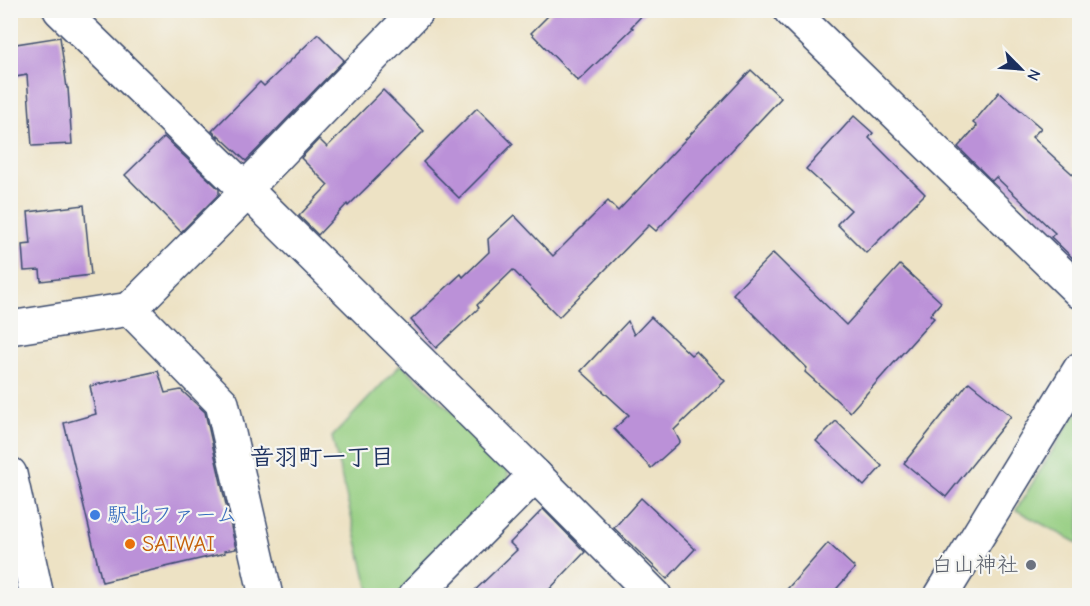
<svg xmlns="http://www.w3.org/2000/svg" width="1090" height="606" font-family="'Comic Neue','Klee One',sans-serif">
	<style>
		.green { fill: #95ce81; stroke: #587e70; stroke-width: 1.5 }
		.building { fill: #bb91d8 }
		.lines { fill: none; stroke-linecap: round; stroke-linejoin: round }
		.minor-casing { stroke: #3a4a6d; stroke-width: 36 }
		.minor { stroke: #fff; stroke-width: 33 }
		.shop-dot { fill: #3f7fe0; stroke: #f6f6f2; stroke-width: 2 }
		.food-dot { fill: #e8710a; stroke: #f6f6f2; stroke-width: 2 }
		.worship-dot { fill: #6b7280; stroke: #f6f6f2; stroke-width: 2 }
		.labels { text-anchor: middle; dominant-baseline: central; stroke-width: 4.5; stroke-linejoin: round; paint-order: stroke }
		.shop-label { font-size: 22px; fill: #366cbe; stroke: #f6f6f2; text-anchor: start }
		.food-label { font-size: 22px; fill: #c56008; stroke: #f6f6f2; text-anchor: start }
		.worship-label { font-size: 22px; fill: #5b616d; stroke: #f6f6f2; text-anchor: end }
		.neighbourhood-label { font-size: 24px; font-weight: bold; fill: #1b2f5e; stroke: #f6f6f2 }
	</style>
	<rect width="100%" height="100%" fill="#f6f6f2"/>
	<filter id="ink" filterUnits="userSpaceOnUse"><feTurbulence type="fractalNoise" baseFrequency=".0167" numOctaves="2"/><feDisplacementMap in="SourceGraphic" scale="12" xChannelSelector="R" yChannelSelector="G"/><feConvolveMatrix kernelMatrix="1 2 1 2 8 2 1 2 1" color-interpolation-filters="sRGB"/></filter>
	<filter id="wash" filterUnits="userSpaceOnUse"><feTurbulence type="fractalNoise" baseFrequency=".008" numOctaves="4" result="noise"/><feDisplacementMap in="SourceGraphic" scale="24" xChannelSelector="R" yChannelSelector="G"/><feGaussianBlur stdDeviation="1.35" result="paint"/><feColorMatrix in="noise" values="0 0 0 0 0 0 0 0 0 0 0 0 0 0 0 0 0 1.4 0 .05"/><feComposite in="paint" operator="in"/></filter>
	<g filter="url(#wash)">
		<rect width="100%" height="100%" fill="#ede2c4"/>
		<!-- green -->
		<g class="green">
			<path d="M401,364L508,464V480L400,595H370L332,437Z"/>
			<path d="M1075,414L1080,416L1079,544L1016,510Z"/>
		</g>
		<g id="blocks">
			<!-- building -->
			<g class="building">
				<path d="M554,10H647L631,27L633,28L578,81L531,33Z"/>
				<path d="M318,34L344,60L246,161L218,135V137L212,131L260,82L264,86Z"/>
				<path d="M60,37L67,88H68L72,144L32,146L27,75L10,78V45Z"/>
				<path d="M751,70L781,98L656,231L649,225L559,317L513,270L477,305L479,308L436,348L411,320L461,274L463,277L489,252L488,239L514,215L553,256L608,201L618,211Z"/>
				<path d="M383,90L424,131L348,206L347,204L318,235L299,216L328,185L301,158L319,139L327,147Z"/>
				<path d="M999,92L1041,128L1032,137L1080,181V265L1051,237L1055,233L996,177L992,181L958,147L977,126L973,123Z"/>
				<path d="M477,108L513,144L459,198L423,162Z"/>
				<path d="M854,116L873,133L869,138L925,194L866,253L837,224L851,210L806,169Z"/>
				<path d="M164,137L219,189V194L181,232L125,175Z"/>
				<path d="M84,205L91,275L41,281L40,270L24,271L22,245L31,244L28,212Z"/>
				<path d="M773,253L846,325L900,265L941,302L930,315L934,318L850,412L805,372L807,368L733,294Z"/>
				<path d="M651,317L691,355L696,351L725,381L674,430L680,442L651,468L614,429L629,415L581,371L628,321L634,335Z"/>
				<path d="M158,371L165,393L181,390L205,412L236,549L224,551L225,553L102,582L64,423L96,414L90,386Z"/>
				<path d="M969,382L1011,416L946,497L904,463Z"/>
				<path d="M836,421L882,466L864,486L816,441Z"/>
				<path d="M641,498L695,549L667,579L614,528Z"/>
				<path d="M543,509L585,552L543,596H469L517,550L510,543Z"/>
				<path d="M828,543L855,568L830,596H781Z"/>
			</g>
		</g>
	</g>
	<g filter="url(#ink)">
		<use href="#blocks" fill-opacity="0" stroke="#3a4a6d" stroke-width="1.5"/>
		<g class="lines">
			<defs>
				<g id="minor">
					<path d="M60,10L245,189L535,475L415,596"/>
					<path d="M790,10L1080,292"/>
					<path d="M130,309L239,200L245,189L418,10"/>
					<path d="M10,328L130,309L222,403L266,596"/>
					<path d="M10,474L37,596"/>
					<path d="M535,475L655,596"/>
					<path d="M941,596L1080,369"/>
				</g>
			</defs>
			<!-- minor casing -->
			<use href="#minor" class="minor-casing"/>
			<!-- minor -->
			<use href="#minor" class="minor"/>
		</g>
	</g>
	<!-- markers -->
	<circle class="shop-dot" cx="95" cy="515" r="6"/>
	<circle class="food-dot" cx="130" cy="544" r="6"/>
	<circle class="worship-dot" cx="1031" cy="565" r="6"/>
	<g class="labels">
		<!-- shop labels -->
		<g class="shop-label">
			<text x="107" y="515">駅北ファーム</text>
		</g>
		<!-- food labels -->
		<g class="food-label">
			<text x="142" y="544">SAIWAI</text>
		</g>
		<!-- worship labels -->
		<g class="worship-label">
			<text x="1019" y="565">白山神社</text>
		</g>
		<!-- neighbourhood labels -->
		<g class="neighbourhood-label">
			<text x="322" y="457">音羽町一丁目</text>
		</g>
	</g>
	<!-- margin -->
	<rect width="1090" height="606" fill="none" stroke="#f6f6f2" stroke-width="36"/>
	<!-- north arrow -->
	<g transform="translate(1021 69) rotate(115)" stroke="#f6f6f2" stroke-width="4.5" paint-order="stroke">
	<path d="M0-4.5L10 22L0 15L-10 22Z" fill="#1b2f5e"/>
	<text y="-9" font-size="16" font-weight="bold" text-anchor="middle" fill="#1b2f5e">N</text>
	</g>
</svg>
